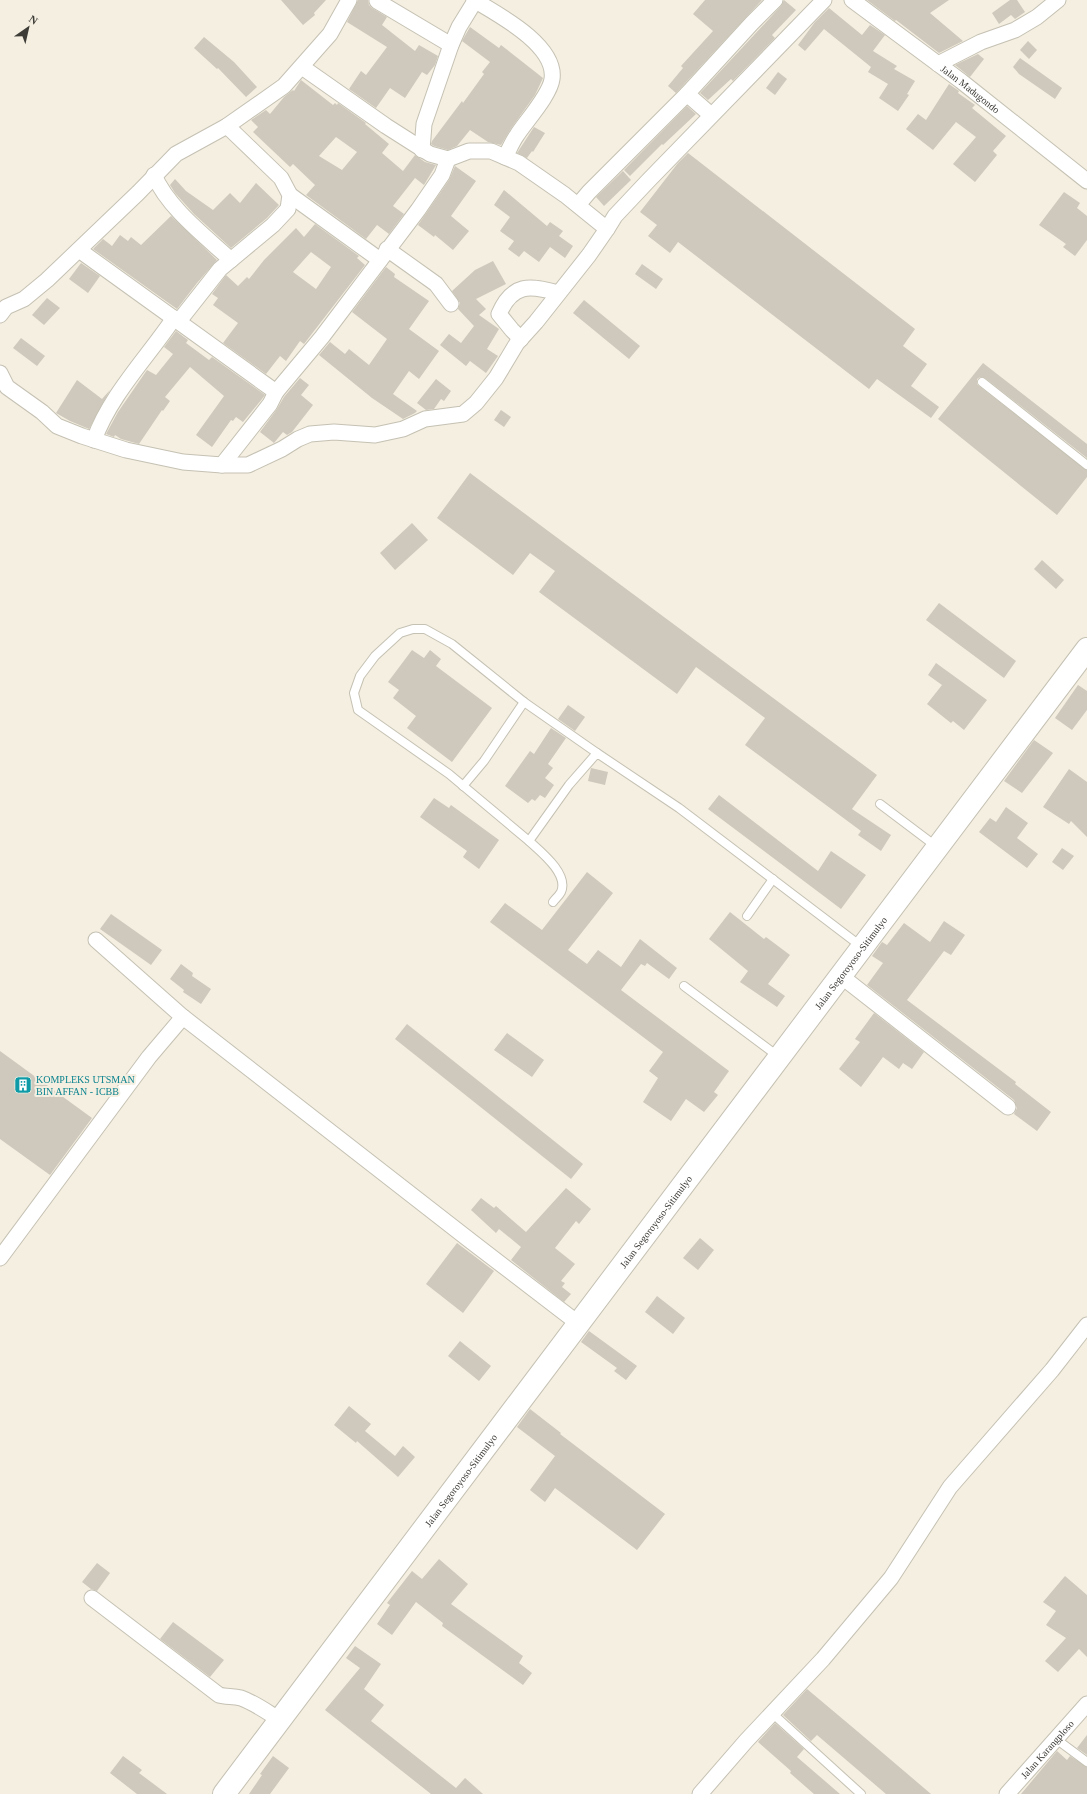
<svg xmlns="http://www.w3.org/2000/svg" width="1087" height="1794" font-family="'Times New Roman',serif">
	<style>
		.building { fill: #cec9bc; fill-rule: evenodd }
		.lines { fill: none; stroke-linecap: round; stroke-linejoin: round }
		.lane-casing { stroke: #c5c1b3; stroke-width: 10 }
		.street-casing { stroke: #c5c1b3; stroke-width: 17 }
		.secondary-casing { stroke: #c5c1b3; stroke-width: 24 }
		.lane { stroke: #fff; stroke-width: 8 }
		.street { stroke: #fff; stroke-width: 15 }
		.secondary { stroke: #fff; stroke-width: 22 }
		.labels { text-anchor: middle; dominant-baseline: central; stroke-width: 4; stroke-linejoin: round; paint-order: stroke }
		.street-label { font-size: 10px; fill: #3e3c37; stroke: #f4efe1 }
		.culture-label { font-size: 10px; fill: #0d838f; stroke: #f4efe1; text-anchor: start }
	</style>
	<rect width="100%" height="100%" fill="#f4efe1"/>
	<!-- building -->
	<g class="building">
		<path d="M281,0H326L314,13L315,15L303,25Z"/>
		<path d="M358,0H368L369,5L372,8L387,17L382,25L415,51L419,45L438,56L435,65L427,75L422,72L405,98L390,88L376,108L349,89L361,71L366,75L387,47L347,22Z"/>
		<path d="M705,0H762L676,93L668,86L683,68L681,66L713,31L693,14Z"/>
		<path d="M784,0L796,10L772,35L775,38L733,81L731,79L708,100L700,93L781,6Z"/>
		<path d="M867,0H949L930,13L963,41L939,53L896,20L895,21Z"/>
		<path d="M1010,0H1017L1025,12L1015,19L1011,15L999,24L992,13Z"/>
		<path d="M829,8L862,35L870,25L885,35L873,51L897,66L894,69L915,81L907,94L909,95L898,111L879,98L888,84L868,72L871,67L824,29L805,51L798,45L815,22Z"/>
		<path d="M470,27L499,48L501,45L543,78L535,95L510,130L501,145L488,142L470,130L457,146L448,150L434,146L431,144L432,141L462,101L463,103L484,74L482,72L490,62L462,41Z"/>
		<path d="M204,37L234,62L257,87L246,97L218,68L217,69L194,48Z"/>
		<path d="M1028,41L1037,50L1029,59L1020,50Z"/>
		<path d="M978,54L984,59L970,77L955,65Z"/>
		<path d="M1020,58L1062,88L1055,99L1019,74L1013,67Z"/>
		<path d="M778,72L787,79L775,95L766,88Z"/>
		<path d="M301,80L333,105L335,103L337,105L338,103L366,123L365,124L389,144L382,153L403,171L415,155L425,162L436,165L424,185L415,178L393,206L404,214L389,234L377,225L366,239L306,195L315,185L293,164L290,167L253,132L258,127L251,120L266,110L270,114L284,97L293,90L294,91ZM336,137L357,152L342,170L319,156Z"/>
		<path d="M949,84L959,91L958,93L975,105L972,108L1006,136L993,151L997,155L975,182L953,164L976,137L956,122L933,150L906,129L918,114L926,120Z"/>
		<path d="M687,106L696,114L663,145L662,144L630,176L624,170Z"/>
		<path d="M534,127L545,133L533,152L532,151L527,158L517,153Z"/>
		<path d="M688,153L915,329L903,346L927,364L911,386L939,407L931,418L877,379L869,389L678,242L670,253L648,236L657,225L640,212L678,163Z"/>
		<path d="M455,166L476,181L451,216L469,231L453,250L435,235L434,237L418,225L449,180Z"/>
		<path d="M623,171L631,180L604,206L596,197Z"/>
		<path d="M175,179L186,191L213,210L230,193L240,203L256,183L279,205L267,218L231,248L194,214L175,193L170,185Z"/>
		<path d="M504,190L547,226L550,222L563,231L559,236L573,246L565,258L550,247L539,262L524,251L519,257L508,249L514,241L500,231L510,217L494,205Z"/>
		<path d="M1064,192L1080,203L1077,208L1087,216V240L1075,256L1063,247L1066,244L1039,225Z"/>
		<path d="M171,216L217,260L197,283L177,309L93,249L103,239L112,246L120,235L128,241L131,237L141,245Z"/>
		<path d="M315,224L359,256L357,258L365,265L304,344L300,341L286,361L280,356L266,374L223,343L238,323L213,305L218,298L212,294L226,275L238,286L247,277L249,279L264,260L296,228L304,237ZM311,252L331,267L316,289L293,272Z"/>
		<path d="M493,261L506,284L476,299L486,309L479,315L499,329L487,349L498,356L486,373L470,361L466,366L440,345L449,334L461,343L474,326L458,309L460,303L452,291L475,270Z"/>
		<path d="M81,263L100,276L88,293L69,279Z"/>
		<path d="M642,264L663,279L656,289L635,274Z"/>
		<path d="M386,267L395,274L394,277L429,301L409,329L439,351L419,379L409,371L393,394L417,411L415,413L403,419L372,398L319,355L330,342L345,354L349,349L369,365L387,339L352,312Z"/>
		<path d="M47,298L60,308L44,325L32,315Z"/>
		<path d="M584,300L640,346L629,359L573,313Z"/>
		<path d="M176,331L188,340L186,343L209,360L212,357L265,395L262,399L243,422L236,417L233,421L231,420L212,447L196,435L224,396L190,367L165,397L170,401L163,411L162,410L139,444L121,439L115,435L114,437L106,434L118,412L147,370L156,375L173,354L164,347Z"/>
		<path d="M21,338L45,356L37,366L13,348Z"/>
		<path d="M983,363L1087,444V458L985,378L980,377L977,379V384L979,386L1087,470V477L1057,515L938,419Z"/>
		<path d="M300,378L309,385L301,395L313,405L292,432L287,435L283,432L274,443L260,432L277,409L284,397Z"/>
		<path d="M436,379L451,391L444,401L441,399L434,409L426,410L417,403Z"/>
		<path d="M77,380L102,399L110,390L89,429L70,421L56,413Z"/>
		<path d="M501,410L511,417L504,427L494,420Z"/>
		<path d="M470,473L877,775L852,809L891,835L881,851L858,835L861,831L745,745L765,718L696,667L677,694L539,592L555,571L530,553L513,575L437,518Z"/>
		<path d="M412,523L428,540L395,570L380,553Z"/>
		<path d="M1042,560L1064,580L1056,589L1034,569Z"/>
		<path d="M939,603L1016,661L1004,678L926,620Z"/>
		<path d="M412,650L424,658L430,650L441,659L436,666L492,708L452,762L407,728L416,716L393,698L399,690L388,682Z"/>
		<path d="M936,663L987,700L964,730L953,721L951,723L927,704L942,685L928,675Z"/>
		<path d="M1078,685L1087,691V710L1072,730L1055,718Z"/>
		<path d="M568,705L585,717L575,731L558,719Z"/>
		<path d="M551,728L566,738L548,764L553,768L545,778L554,785L545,798L540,795L535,801L532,799L528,803L505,786L530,751L534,754Z"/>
		<path d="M1034,740L1053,753L1022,793L1004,781Z"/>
		<path d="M591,768L608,772L605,785L588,781Z"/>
		<path d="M1069,769L1087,782V837L1071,821L1069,824L1043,807Z"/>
		<path d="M719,795L818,871L831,851L866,875L841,909L708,809Z"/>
		<path d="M434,798L449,808L451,805L499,840L479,869L463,857L467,851L420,817Z"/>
		<path d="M1006,807L1028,823L1017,838L1038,854L1027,868L979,832L990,818L996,822Z"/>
		<path d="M1062,848L1074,856L1063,870L1052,862Z"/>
		<path d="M587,872L613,893L568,950L587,964L598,950L621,967L640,939L677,968L669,979L647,963L645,966L641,964L621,990L729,1071L714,1092L718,1095L704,1112L686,1099L671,1121L643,1102L658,1078L649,1071L663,1052L490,922L505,903L542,930Z"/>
		<path d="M730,912L764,939L766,937L790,955L768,984L785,996L777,1007L740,982L748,971L709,939Z"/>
		<path d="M111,914L162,950L151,965L100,929Z"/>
		<path d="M944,921L965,935L951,955L944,951L907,1000L1016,1082L1015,1084L1051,1112L1037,1131L1014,1114L1017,1108L1014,1100L867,985L883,963L872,956L882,942L887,945L904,923L930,942Z"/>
		<path d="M181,964L193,973L192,976L211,989L201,1004L183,992L184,990L170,979Z"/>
		<path d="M874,1013L924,1052L912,1069L903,1063L899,1069L883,1057L861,1087L839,1069L860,1042L855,1039Z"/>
		<path d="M407,1024L583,1164L571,1179L395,1039Z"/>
		<path d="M507,1033L544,1060L532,1077L494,1050Z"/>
		<path d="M0,1051L92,1118L50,1175L0,1139Z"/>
		<path d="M566,1188L591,1209L579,1224L576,1221L555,1248L575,1264L561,1281L565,1283L562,1287L571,1294L564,1302L511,1260L521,1247L499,1229L496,1233L471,1210L481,1198L494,1208L496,1206L526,1232Z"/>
		<path d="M700,1238L714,1250L698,1270L683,1258Z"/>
		<path d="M457,1243L494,1271L463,1313L426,1284Z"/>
		<path d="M657,1296L685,1318L673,1334L645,1312Z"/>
		<path d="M589,1331L637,1366L626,1380L614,1371L617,1368L581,1342Z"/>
		<path d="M460,1341L491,1366L479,1381L448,1356Z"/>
		<path d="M349,1406L371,1424L365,1431L395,1456L403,1446L415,1457L398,1477L357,1441L356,1443L334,1425Z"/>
		<path d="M530,1409L561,1433L560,1434L665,1514L637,1550L555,1488L545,1502L530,1490L555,1456L517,1427Z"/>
		<path d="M439,1559L468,1584L451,1604L523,1656L519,1663L532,1673L523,1685L442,1626L443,1623L416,1602L392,1635L377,1624L390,1605L387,1603L412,1571L422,1579Z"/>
		<path d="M97,1563L110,1573L97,1591L91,1589L82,1582Z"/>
		<path d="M1065,1576L1087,1595V1657L1079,1649L1058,1672L1045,1661L1066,1638L1046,1625L1056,1611L1043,1602Z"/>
		<path d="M173,1622L224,1660L210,1677L160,1639Z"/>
		<path d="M355,1646L381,1664L364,1689L384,1705L371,1721L456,1788L465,1778L483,1794H431L325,1710L360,1668L346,1658Z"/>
		<path d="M807,1689L857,1731L931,1794H886L817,1735L811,1741L783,1715Z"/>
		<path d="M775,1723L804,1749L797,1757L840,1794H814L790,1773L791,1771L758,1742Z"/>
		<path d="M1087,1735V1755L1077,1748Z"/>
		<path d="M1057,1751L1067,1760L1070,1756L1087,1767V1794H1021Z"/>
		<path d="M123,1756L142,1770L139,1773L167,1794H137L110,1773Z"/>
		<path d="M273,1756L289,1768L270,1794H249L262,1775L260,1774Z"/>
	</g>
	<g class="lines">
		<defs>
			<g id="lane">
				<path d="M982,382L1087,465"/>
				<path d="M463,786L484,761L524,702"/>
				<path d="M880,804L937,847"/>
				<path d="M529,841L449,774L358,710L354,693L360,676L375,656L400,633L413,629H425L452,644L524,702L597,753"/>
				<path d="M553,902C555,899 559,896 561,892C569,874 541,852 529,841L569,785L597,753L679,808L862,947"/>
				<path d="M747,916L773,879"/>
				<path d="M684,986L779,1057"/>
				<path d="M772,1713L861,1794"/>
				<path d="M1056,1739L1087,1762"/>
			</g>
			<g id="street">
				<path d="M474,0C497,14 557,45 552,79C550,95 526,121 517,135C512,142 509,150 505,157"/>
				<path id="s1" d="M852,0L961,81L1087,181"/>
				<path d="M377,1L451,45"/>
				<path d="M938,64L981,42L1015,30L1037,17L1058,0"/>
				<path d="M302,67L386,126L430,154L448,159L469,151H491L519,163L565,195L607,229L615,216L647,182L824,0"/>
				<path d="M687,94L752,23L775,0"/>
				<path d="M422,150L424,124L451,45L459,27L475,1"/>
				<path d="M154,175C168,208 205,236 231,260"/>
				<path d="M290,195L380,260"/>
				<path d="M578,205L589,192L687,94L711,115"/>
				<path d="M387,249L436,284L451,304"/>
				<path d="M79,250L276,392"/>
				<path d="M0,315L6,307L24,299L47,280L138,193L176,154L227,126L284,86L330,34L349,0"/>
				<path d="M179,321L220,269L273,225L288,209L290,195L281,178L227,126"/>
				<path d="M521,339L512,330L499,314C512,283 530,285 558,293"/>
				<path d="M0,373L7,387L42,412L57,426L82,436L126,450L183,462L222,465H248L282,449L298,439L310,434L334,432L375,435L403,429L425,419L463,414L476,403L496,378L517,343L536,322L589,255L607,229"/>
				<path d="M94,440C111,394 147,358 174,318"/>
				<path d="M222,465L270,404L276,392L322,337L418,210L442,175L448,159"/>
				<path d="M96,940L183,1017L472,1242L579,1324"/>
				<path d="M841,976L1008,1107"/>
				<path d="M0,1258L149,1057L183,1017"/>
				<path d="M92,1598L219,1695C226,1697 233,1696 241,1698C255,1703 267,1712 280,1720"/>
				<path d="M700,1794L746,1741L823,1659L891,1578L950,1487L1052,1370L1087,1325"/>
				<path id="s2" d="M1007,1794L1087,1704"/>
			</g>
			<g id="secondary">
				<path id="s3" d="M224,1794L1087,649"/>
			</g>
		</defs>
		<!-- lane casing -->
		<use href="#lane" class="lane-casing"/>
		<!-- street casing -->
		<use href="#street" class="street-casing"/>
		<!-- secondary casing -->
		<use href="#secondary" class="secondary-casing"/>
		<!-- lane -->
		<use href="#lane" class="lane"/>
		<!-- street -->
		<use href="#street" class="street"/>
		<!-- secondary -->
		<use href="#secondary" class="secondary"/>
	</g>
	<!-- icons -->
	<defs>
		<symbol id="building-square" viewBox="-11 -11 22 22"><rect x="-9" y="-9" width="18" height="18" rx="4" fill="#0f9aa8" stroke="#f4efe1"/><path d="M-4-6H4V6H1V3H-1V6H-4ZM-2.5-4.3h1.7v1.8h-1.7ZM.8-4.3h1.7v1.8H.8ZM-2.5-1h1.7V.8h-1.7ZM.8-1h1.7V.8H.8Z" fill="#fff"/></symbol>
	</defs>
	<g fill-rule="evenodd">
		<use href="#building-square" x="13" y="1075" width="20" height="20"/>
	</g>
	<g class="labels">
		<!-- street labels -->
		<g class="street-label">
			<text stroke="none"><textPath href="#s1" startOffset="148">Jalan Madugondo</textPath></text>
			<text stroke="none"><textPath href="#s3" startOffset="1041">Jalan Segoroyoso-Sitimulyo</textPath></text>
			<text stroke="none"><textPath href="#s3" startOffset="717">Jalan Segoroyoso-Sitimulyo</textPath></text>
			<text stroke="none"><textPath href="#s3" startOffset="393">Jalan Segoroyoso-Sitimulyo</textPath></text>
			<text stroke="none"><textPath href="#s2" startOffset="60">Jalan Karangploso</textPath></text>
		</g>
		<!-- culture labels -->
		<g class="culture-label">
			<text x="36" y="1079">KOMPLEKS UTSMAN<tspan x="36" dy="12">BIN AFFAN - ICBB</tspan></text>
		</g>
	</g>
	<!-- north arrow -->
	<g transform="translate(28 28) rotate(34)" stroke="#f4efe1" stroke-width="3" paint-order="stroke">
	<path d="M0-3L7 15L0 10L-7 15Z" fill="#3e3c37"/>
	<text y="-6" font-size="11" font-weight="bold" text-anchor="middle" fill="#3e3c37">N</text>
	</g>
</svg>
